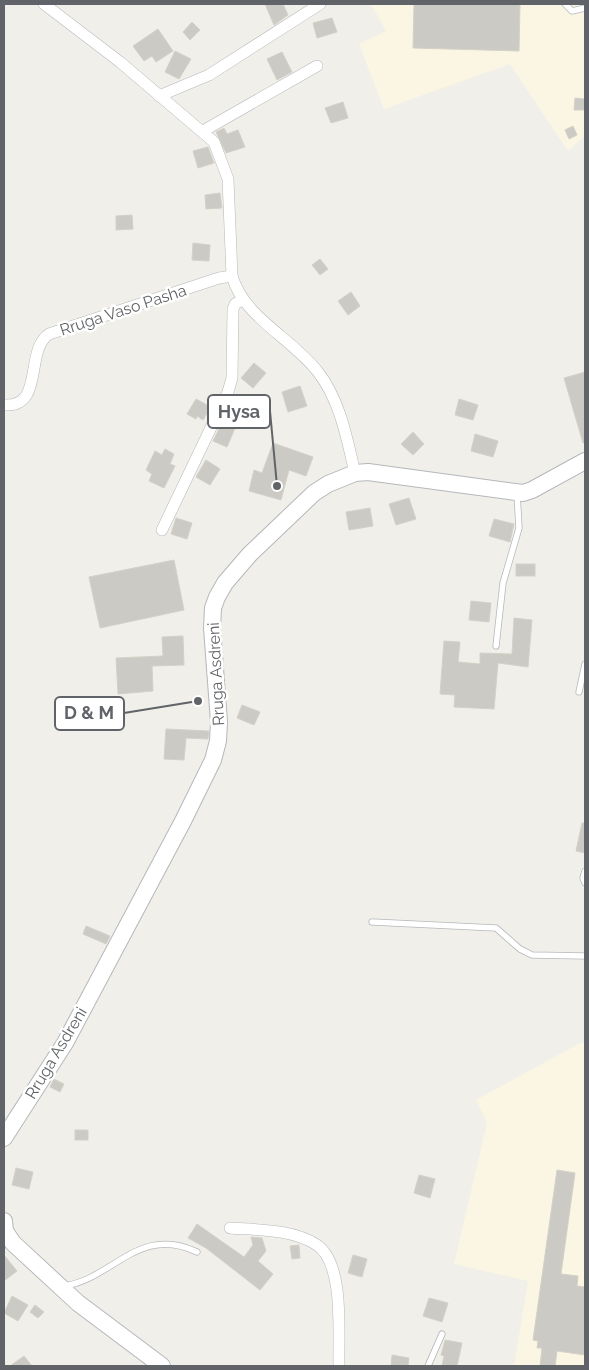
<svg xmlns="http://www.w3.org/2000/svg" width="589" height="1370" font-family="Raleway,sans-serif">
	<style>
		.commercial { fill: #fbf6e3 }
		.building { fill: #cccac5; stroke: #d4d1c7 }
		.lines { fill: none; stroke-linecap: round; stroke-linejoin: round }
		.lane-casing { stroke: #b5b8bb; stroke-width: 7 }
		.street-casing { stroke: #b5b8bb; stroke-width: 12 }
		.secondary-casing { stroke: #b5b7bb; stroke-width: 18 }
		.lane { stroke: #fff; stroke-width: 5.5 }
		.street { stroke: #fff; stroke-width: 11 }
		.secondary { stroke: #fff; stroke-width: 16 }
		.labels { text-anchor: middle; dominant-baseline: central; stroke-width: 5; stroke-linejoin: round; paint-order: stroke }
		.street-label { font-size: 16px; fill: #606367; stroke: #fff }
		.leader { fill: none; stroke: #606367; stroke-width: 2 }
		.callout-dot { fill: #606367; stroke: #fff; stroke-width: 2 }
		.callout { fill: #fff; stroke: #606367; stroke-width: 2 }
		.callout-label { font-size: 18px; text-anchor: middle; font-weight: bold; fill: #606367 }
	</style>
	<rect width="100%" height="100%" fill="#f0efe9"/>
	<!-- commercial -->
	<g class="commercial">
		<path d="M371,4H585V136L568,151L510,64L384,109L359,44L386,31Z"/>
		<path d="M580,1043H585V1366H514L528,1281L454,1264L487,1123L476,1100Z"/>
	</g>
	<!-- building -->
	<g class="building">
		<path d="M265,4H283L288,15L274,25Z"/>
		<path d="M414,4H520L519,51L413,48Z"/>
		<path d="M332,18L337,32L317,38L313,23Z"/>
		<path d="M192,22L200,30L190,40L183,32Z"/>
		<path d="M158,29L173,51L156,62L152,56L144,61L133,46Z"/>
		<path d="M175,51L191,59L179,79L165,72Z"/>
		<path d="M282,52L292,72L277,80L267,59Z"/>
		<path d="M575,98L585,99V110H574Z"/>
		<path d="M343,102L348,118L331,123L325,108Z"/>
		<path d="M573,126L577,135L569,139L565,130Z"/>
		<path d="M224,128L227,134L238,130L245,147L226,153L216,132Z"/>
		<path d="M208,147L214,163L198,168L193,151Z"/>
		<path d="M220,193L222,208L206,209L205,195Z"/>
		<path d="M132,215L133,229L116,230V216Z"/>
		<path d="M193,243L210,245L209,261L192,260Z"/>
		<path d="M320,259L328,269L320,275L312,265Z"/>
		<path d="M351,292L360,306L348,315L338,301Z"/>
		<path d="M254,363L266,373L253,388L241,378Z"/>
		<path d="M585,372V443H583L564,378Z"/>
		<path d="M300,386L307,406L288,412L282,392Z"/>
		<path d="M196,399L211,407L203,420L197,416L196,419L187,414Z"/>
		<path d="M459,399L478,405L473,420L455,415Z"/>
		<path d="M234,402L250,408L244,424L238,421L227,447L213,441L221,425L225,427Z"/>
		<path d="M413,432L424,444L413,455L401,444Z"/>
		<path d="M475,434L498,441L493,457L471,451Z"/>
		<path d="M273,443L313,457L306,476L289,470L281,500L249,491L254,470L262,473Z"/>
		<path d="M165,449L174,454L170,464L175,466L164,488L149,481L152,474L146,470L155,451L162,455Z"/>
		<path d="M206,460L220,469L210,485L196,477Z"/>
		<path d="M409,498L416,519L396,525L389,504Z"/>
		<path d="M370,508L373,526L349,530L346,512Z"/>
		<path d="M176,518L192,523L187,539L171,534Z"/>
		<path d="M494,519L514,524L510,542L489,536Z"/>
		<path d="M174,560L184,610L100,628L89,577Z"/>
		<rect x="516" y="564" width="19" height="12"/>
		<path d="M471,601L491,603L489,622L469,620Z"/>
		<path d="M514,618L532,620L528,667L498,663L494,709L454,707L455,695L440,694L444,641L460,642L458,662L480,664V653L512,654Z"/>
		<path d="M183,636L184,665L152,666L153,691L118,694L116,658L163,656L162,637Z"/>
		<path d="M242,705L260,712L254,725L237,718Z"/>
		<path d="M166,729L209,731L208,739L186,738L184,760L164,759Z"/>
		<path d="M582,823H585V853L576,851Z"/>
		<path d="M86,926L110,936L106,944L83,934Z"/>
		<path d="M54,1079L64,1084L60,1092L50,1087Z"/>
		<rect x="75" y="1130" width="13" height="10"/>
		<path d="M16,1168L33,1172L29,1189L12,1185Z"/>
		<path d="M557,1170L575,1173L561,1274L578,1276L577,1286L585,1287V1355L557,1351L555,1366H540L542,1348H537L538,1341L533,1340Z"/>
		<path d="M419,1175L435,1179L430,1198L414,1193Z"/>
		<path d="M197,1224L244,1257L253,1245L251,1237L262,1238L266,1251L258,1261L273,1274L260,1290L206,1248L188,1238Z"/>
		<path d="M299,1245L300,1258L292,1259L290,1246Z"/>
		<path d="M4,1255L17,1271L4,1281Z"/>
		<path d="M353,1255L367,1259L362,1277L348,1273Z"/>
		<path d="M12,1296L28,1305L18,1321L4,1313Z"/>
		<path d="M429,1298L448,1303L442,1322L423,1316Z"/>
		<path d="M35,1305L44,1312L38,1318L30,1312Z"/>
		<path d="M445,1340L462,1343L457,1366H442L444,1356L441,1355Z"/>
		<path d="M392,1355L409,1358L408,1366H391Z"/>
		<path d="M24,1356L32,1366H10Z"/>
	</g>
	<g class="lines">
		<defs>
			<g id="lane">
				<path d="M565,4L572,11L585,8"/>
				<path d="M496,646L503,583L519,528L517,493"/>
				<path d="M579,692L585,664"/>
				<path d="M585,871L583,878L585,883"/>
				<path d="M372,922L496,928L520,949L532,955L585,956"/>
				<path d="M64,1286C113,1279 139,1224 197,1252"/>
				<path d="M428,1366L442,1334"/>
			</g>
			<g id="street">
				<path d="M44,4L120,62L214,142L228,179L232,276C244,318 292,338 318,372C340,400 347,439 355,473"/>
				<path d="M159,96L209,75L320,4"/>
				<path d="M203,131L317,66"/>
				<path d="M4,405C45,408 24,351 49,334L219,278L232,276"/>
				<path d="M162,530L228,392L232,378L233,309L235,304L242,300"/>
				<path d="M230,1228C257,1230 293,1229 317,1245C345,1264 338,1335 339,1366"/>
			</g>
			<g id="secondary">
				<path d="M4,1138L65,1043L183,821L213,760L218,741L219,722L212,628L213,608L217,597L225,583L250,554L314,493L328,484L355,473L368,472L523,493L532,490L585,461"/>
				<path d="M4,1221L5,1231L13,1243L78,1303L162,1366"/>
			</g>
		</defs>
		<!-- lane casing -->
		<use href="#lane" class="lane-casing"/>
		<!-- street casing -->
		<use href="#street" class="street-casing"/>
		<!-- secondary casing -->
		<use href="#secondary" class="secondary-casing"/>
		<!-- lane -->
		<use href="#lane" class="lane"/>
		<!-- street -->
		<use href="#street" class="street"/>
		<!-- secondary -->
		<use href="#secondary" class="secondary"/>
	</g>
	<g class="labels">
		<!-- street labels -->
		<g class="street-label">
			<text transform="translate(123 310) rotate(-18)">Rruga Vaso Pasha</text>
			<text transform="translate(216 674) rotate(-93)">Rruga Asdreni</text>
			<text transform="translate(56 1053) rotate(-59)">Rruga Asdreni</text>
		</g>
	</g>
	<!-- callouts -->
	<path class="leader" d="M277 486L270 411M198 701L124 713"/>
	<g class="callout-dot">
		<circle cx="277" cy="486" r="5"/>
		<circle cx="198" cy="701" r="5"/>
	</g>
	<g class="callout">
		<rect x="208" y="395" width="62" height="33" rx="5"/>
		<rect x="55" y="697" width="69" height="33" rx="5"/>
	</g>
	<g class="callout-label">
		<text x="239" y="418">Hysa</text>
		<text x="89" y="719">D &amp; M</text>
	</g>
	<!-- border -->
	<rect width="589" height="1370" fill="none" stroke="#606367" stroke-width="10"/>
</svg>
